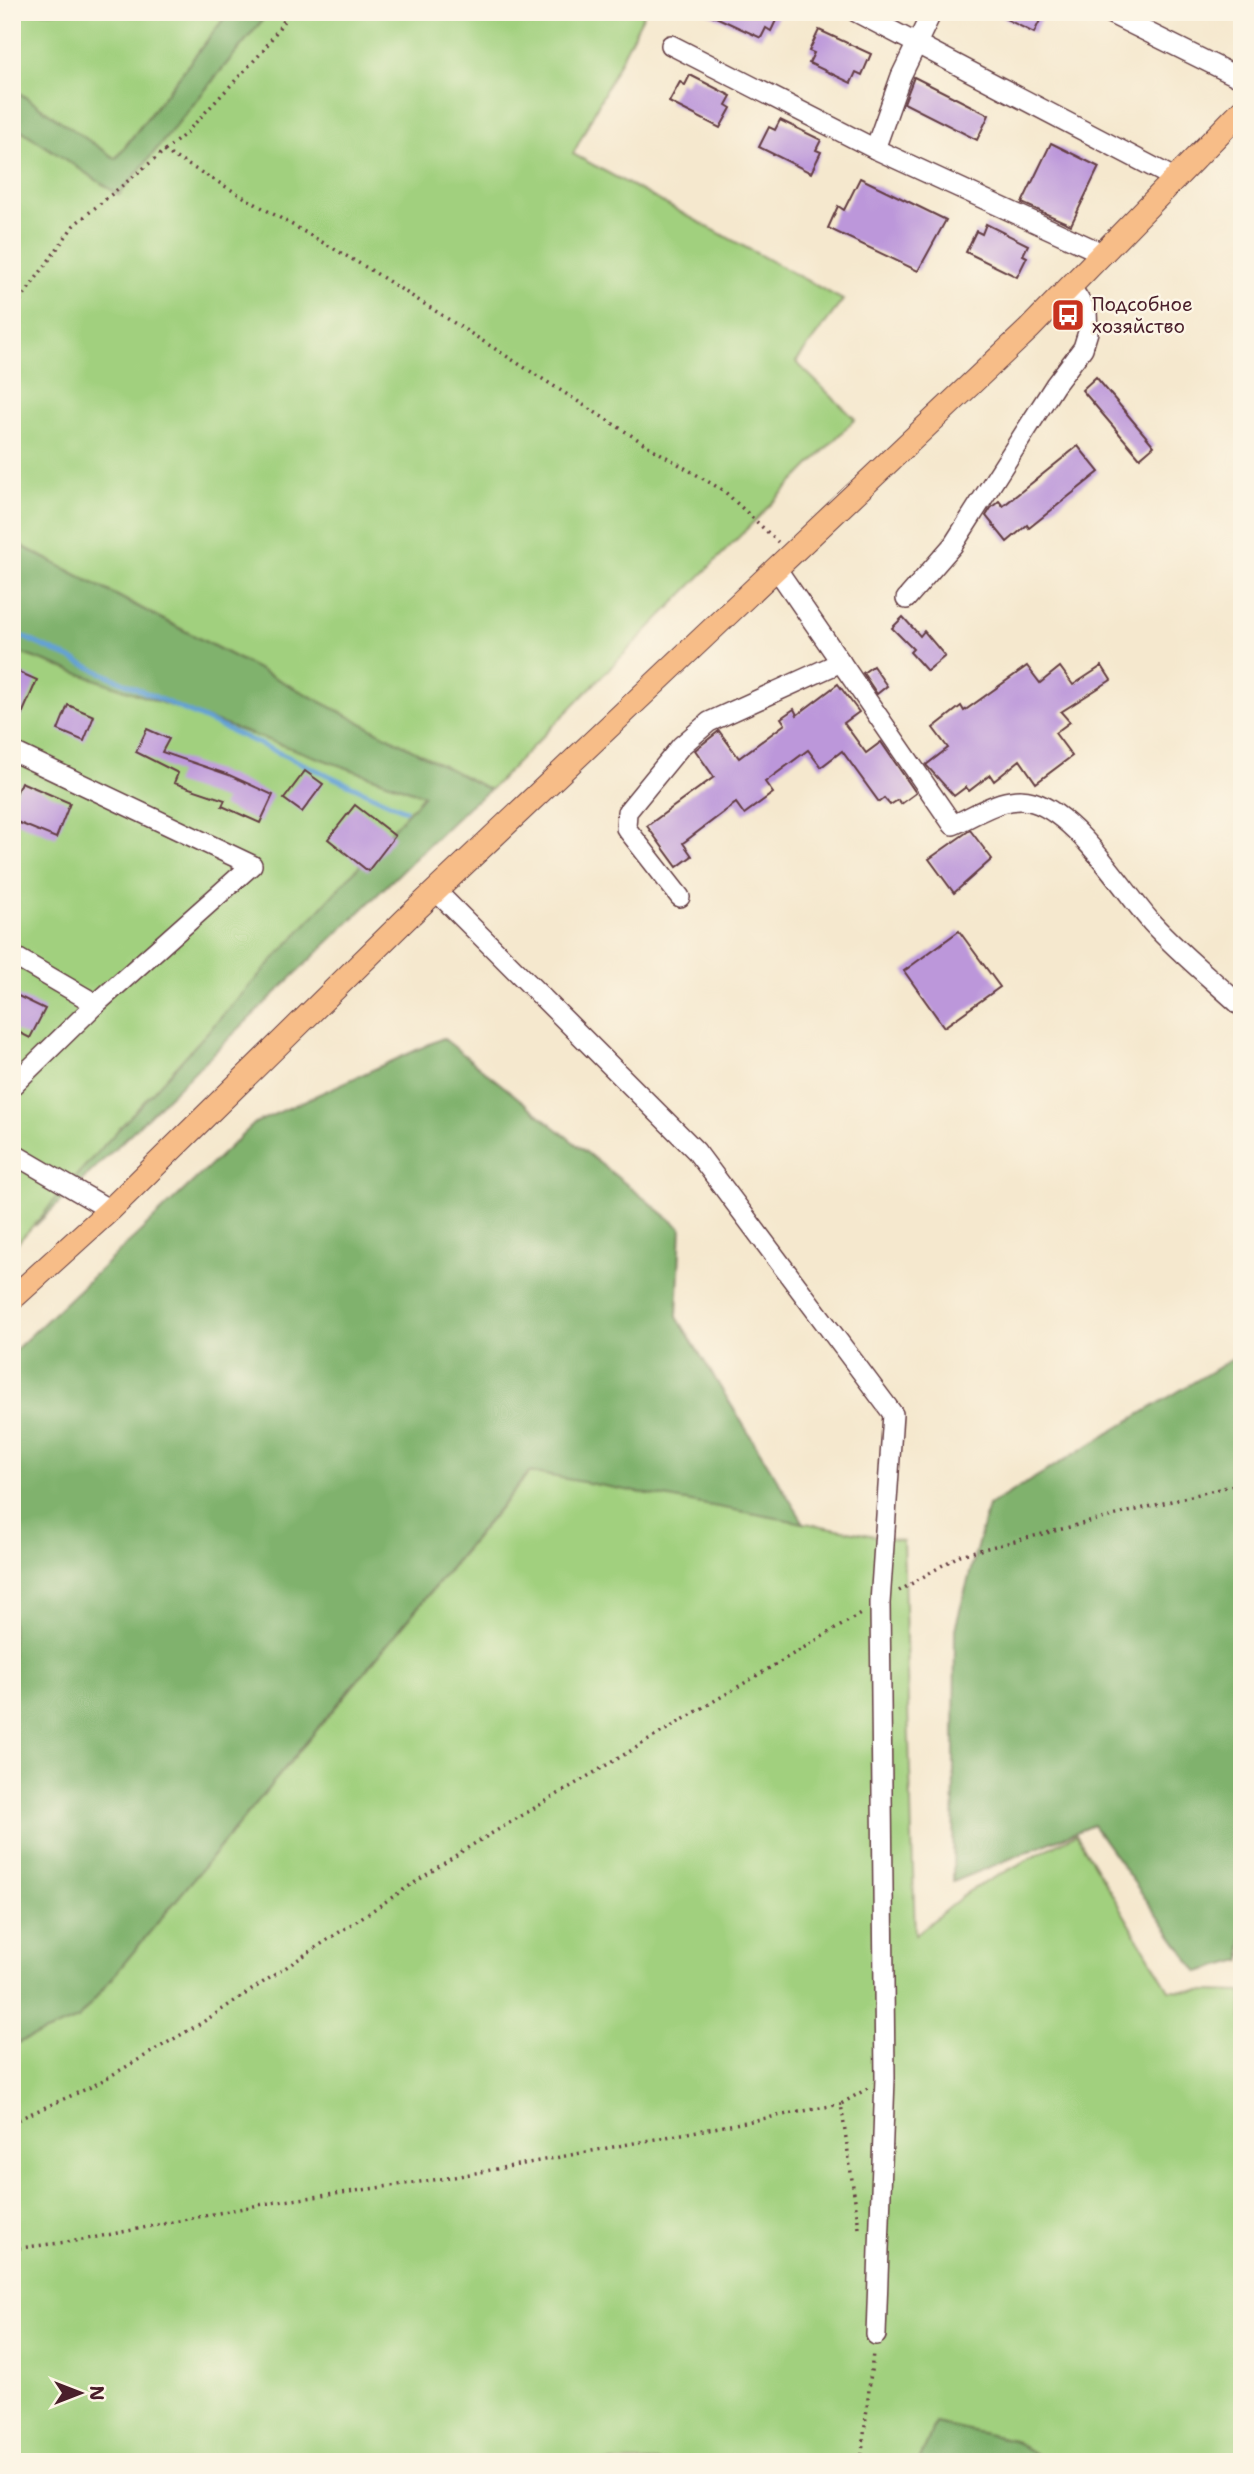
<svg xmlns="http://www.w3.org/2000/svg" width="1254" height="2474" font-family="'Shantell Sans',sans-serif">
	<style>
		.green { fill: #a1d07e; stroke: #767854; stroke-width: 2 }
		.forest { fill: #80b26d; stroke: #65684c; stroke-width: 2 }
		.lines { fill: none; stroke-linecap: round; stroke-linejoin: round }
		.stream { stroke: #64a1d5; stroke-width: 5 }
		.building { fill: #bc97da }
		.minor-casing { stroke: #643d43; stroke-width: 22 }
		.major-casing { stroke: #643d43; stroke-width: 25 }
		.path { stroke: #643d43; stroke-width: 3.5; stroke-dasharray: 2 5; stroke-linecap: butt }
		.minor { stroke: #fff; stroke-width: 19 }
		.major { stroke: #f7bd88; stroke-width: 23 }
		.labels { text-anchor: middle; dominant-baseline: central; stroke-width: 5; stroke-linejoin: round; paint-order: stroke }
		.poi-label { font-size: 19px; fill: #4a1f2b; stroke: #fcf5e5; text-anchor: start }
	</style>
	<rect width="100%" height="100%" fill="#fcf5e5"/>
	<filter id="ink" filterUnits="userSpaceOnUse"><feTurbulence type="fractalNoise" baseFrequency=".0143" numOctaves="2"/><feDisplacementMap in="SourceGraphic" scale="14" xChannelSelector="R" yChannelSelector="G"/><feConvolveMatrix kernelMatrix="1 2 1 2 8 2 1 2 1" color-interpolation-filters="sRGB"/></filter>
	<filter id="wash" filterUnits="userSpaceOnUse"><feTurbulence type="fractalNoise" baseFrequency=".00686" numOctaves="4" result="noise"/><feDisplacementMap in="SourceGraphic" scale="28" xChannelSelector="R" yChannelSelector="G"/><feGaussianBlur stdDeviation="1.57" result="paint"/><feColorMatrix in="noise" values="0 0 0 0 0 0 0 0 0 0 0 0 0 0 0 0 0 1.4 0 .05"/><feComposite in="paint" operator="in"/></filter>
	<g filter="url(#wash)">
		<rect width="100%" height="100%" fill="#f5e8ce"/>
		<!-- green -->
		<g class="green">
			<path d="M12,12H229L115,159L12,88Z"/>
			<path d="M269,12H645L573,154L843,300L796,362L855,419L490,790L12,541V124L119,195Z"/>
			<path d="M12,650L424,795L12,1249Z"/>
			<path d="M530,1472L903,1541L915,1935L969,1891L1076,1834L1169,1990L1242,1992V2462H1046L1013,2440L935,2423L919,2462H12V2045L78,2019Z"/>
		</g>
		<!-- forest -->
		<g class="forest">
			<path d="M229,12H269L119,195L12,124V88L116,159Z"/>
			<path d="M12,541L490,790L469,806L35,1226L55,1199L424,795L12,650Z"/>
			<path d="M443,1038L681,1228L677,1317L804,1523L529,1472L78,2019L12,2045V1353L255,1123Z"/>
			<path d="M1242,1353V1960L1198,1972L1093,1825L953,1882L955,1629L988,1506Z"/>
			<path d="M935,2423L1013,2440L1046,2462H919Z"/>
		</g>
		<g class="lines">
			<!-- stream -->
			<path class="stream" d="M12,632L405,810"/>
		</g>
		<g id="blocks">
			<!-- building -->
			<g class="building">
				<path d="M705,12H780L771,31L766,28L761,38Z"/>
				<path d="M992,12H1044L1034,33Z"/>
				<path d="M819,30L871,54L862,75L856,72L851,83L809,63L814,53L809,51Z"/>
				<path d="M690,75L731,96L726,105L731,108L720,128L669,102L680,82L685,85Z"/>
				<path d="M914,77L989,115L977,140L904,103Z"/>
				<path d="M780,120L821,140L816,150L821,152L811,173L759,147L769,127L775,130Z"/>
				<path d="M1051,143L1099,167L1071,225L1022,203Z"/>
				<path d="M860,178L946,220L918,271L828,228L838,206L844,210Z"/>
				<path d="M986,224L1028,245L1023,255L1027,257L1017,277L966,252L976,231L982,234Z"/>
				<path d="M1096,377L1154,446L1140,458L1082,390Z"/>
				<path d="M1078,446L1099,472L1029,528L1027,525L1007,542L986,516L991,508L999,501L1003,506Z"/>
				<path d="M903,617L920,636L924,631L945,656L927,671L910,652L913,649L892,628Z"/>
				<path d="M873,666L887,686L877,694L863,673Z"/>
				<path d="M1027,666L1040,683L1060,667L1073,685L1102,666L1111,680L1061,712L1070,722L1055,733L1072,756L1036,783L1020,760L994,781L990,775L969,791L966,787L954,796L926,765L948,748L933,728L961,706L964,711Z"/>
				<path d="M12,669L37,680L12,737Z"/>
				<path d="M838,684L859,712L844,723L866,753L881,742L916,793L901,804L898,800L890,805L884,798L879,802L842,751L821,767L808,750L765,782L773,793L744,814L736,803L683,843L692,856L677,867L647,826L714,777L695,750L719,731L739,758L785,724L781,718L794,709L797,715Z"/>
				<path d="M68,705L94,716L84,741L58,730Z"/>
				<path d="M147,729L169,739L162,752L229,775L273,795L260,823L222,806L225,800L174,783L178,773L136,752Z"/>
				<path d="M305,771L323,784L302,812L284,799Z"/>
				<path d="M21,782L70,803L56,838L12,820V803Z"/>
				<path d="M355,805L395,836L368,871L328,839Z"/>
				<path d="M970,830L992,859L954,893L929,859Z"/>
				<path d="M959,931L1000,987L944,1027L904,971Z"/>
				<path d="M12,993L45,1009L30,1038L12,1029Z"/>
			</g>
		</g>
	</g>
	<g filter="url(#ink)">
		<use href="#blocks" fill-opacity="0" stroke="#643d43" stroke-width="2"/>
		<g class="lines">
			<defs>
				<g id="minor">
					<path d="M856,12L1176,179"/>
					<path d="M1107,12L1242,79"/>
					<path d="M671,45L875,149L1104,254"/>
					<path d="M875,149L901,76L932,12"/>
					<path d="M776,568L953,825C976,815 1007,793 1033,802C1078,816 1121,888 1152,923C1179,953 1212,979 1242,1007"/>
					<path d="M906,599L953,545L1055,385L1083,348L1088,332L1087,312L1071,287"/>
					<path d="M12,751L252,865L96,1004L12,1086"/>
					<path d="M436,891L696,1151L893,1414L880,1603L885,2078L876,2335"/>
					<path d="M680,897L626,828L627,812L681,746L709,722L841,662"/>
					<path d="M12,955L96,1004"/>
					<path d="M12,1153L110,1210"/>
				</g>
				<path id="major" d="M12,1299L110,1210L406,919L1029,329L1242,110"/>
			</defs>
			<!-- minor casing -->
			<use href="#minor" class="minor-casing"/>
			<!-- major casing -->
			<use href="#major" class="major-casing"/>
			<!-- path -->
			<g class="path">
				<path d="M164,151L374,272L653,449L724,491L778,542"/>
				<path d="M12,312L74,225L184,135L263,51L290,12"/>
				<path d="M899,1591L960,1555L1242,1483"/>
				<path d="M12,2122L93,2086L203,2022L464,1850L862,1613"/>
				<path d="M859,2228L841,2104L868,2088"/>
				<path d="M12,2249L82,2240L264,2204L454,2177L841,2104"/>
				<path d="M861,2462L873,2353"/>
			</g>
			<!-- minor -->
			<use href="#minor" class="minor"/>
			<!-- major -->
			<use href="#major" class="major"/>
		</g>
	</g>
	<!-- icons -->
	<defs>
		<symbol id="bus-square" viewBox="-11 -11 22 22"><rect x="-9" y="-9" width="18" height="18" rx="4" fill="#c8321e" stroke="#fcf5e5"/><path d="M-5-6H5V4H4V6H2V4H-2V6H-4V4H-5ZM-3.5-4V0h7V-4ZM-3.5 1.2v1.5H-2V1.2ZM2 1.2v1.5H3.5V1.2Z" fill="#fff"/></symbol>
	</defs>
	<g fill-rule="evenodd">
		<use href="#bus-square" x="1049" y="296" width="38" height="38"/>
	</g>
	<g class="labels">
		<!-- poi labels -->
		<g class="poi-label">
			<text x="1092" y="304">Подсобное<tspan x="1092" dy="22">хозяйство</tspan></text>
		</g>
	</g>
	<!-- margin -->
	<rect width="1254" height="2474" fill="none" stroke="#fcf5e5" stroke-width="42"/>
	<!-- north arrow -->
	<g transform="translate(80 2393) rotate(90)" stroke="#fcf5e5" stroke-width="5" paint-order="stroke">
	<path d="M0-5L12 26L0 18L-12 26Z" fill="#4a1f2b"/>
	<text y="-10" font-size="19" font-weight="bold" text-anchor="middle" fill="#4a1f2b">N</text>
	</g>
</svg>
